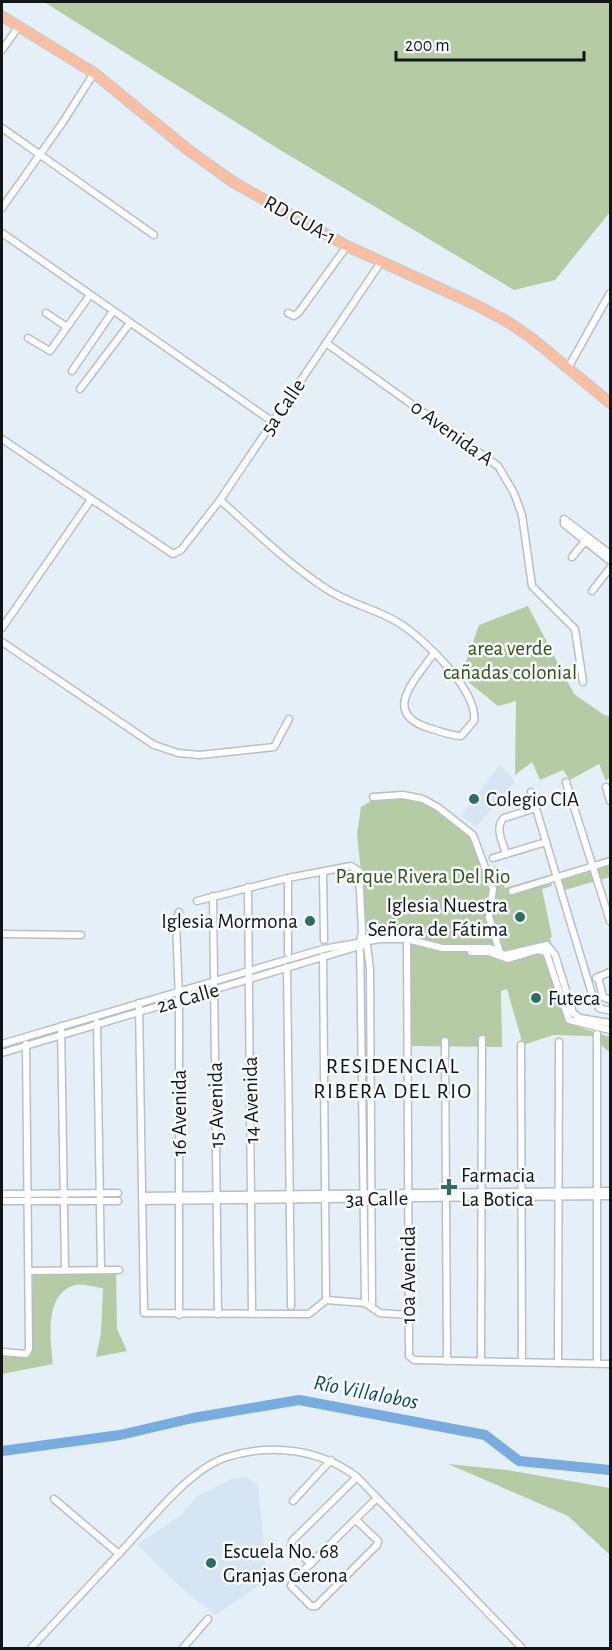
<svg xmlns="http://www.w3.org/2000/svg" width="612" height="1650" font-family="'Alegreya Sans',sans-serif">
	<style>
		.built { fill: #d6e5f3 }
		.green { fill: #b5cba4 }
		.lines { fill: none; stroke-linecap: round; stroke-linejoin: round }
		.river { stroke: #76ace0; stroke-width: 10 }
		.street-casing { stroke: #b7c0c8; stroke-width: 9 }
		.primary-casing { stroke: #cbcccc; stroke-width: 12 }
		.street { stroke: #fff; stroke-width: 6 }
		.primary { stroke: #fcbe9e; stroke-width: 9 }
		.poi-dot { fill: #2b6f62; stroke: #f7fbfe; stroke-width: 2 }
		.labels { text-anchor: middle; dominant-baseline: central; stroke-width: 5; stroke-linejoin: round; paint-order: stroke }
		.street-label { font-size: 21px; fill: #121618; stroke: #f7fbfe }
		.park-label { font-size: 21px; fill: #33530f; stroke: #f7fbfe }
		.poi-label { font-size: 21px; fill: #121618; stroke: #f7fbfe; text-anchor: start }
		.neighbourhood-label { font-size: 22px; letter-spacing: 1.5px; fill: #121618; stroke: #f7fbfe }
		.water-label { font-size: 22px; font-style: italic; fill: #084878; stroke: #f7fbfe }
	</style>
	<rect width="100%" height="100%" fill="#e5eff7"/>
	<!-- built -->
	<g class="built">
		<path d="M500,764L515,781L476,827L461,816Z"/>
		<path d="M246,1477L258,1485L267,1580L216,1615L187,1593L137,1545L181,1515L198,1496L232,1479Z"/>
	</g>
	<!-- green -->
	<g class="green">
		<path d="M44,2H610V212L555,280L514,290L277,148Z"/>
		<path d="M528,606L574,694L604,715L610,716V777L606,781L599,764L570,780L563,770L540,780L532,762L515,775L516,701L498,706L461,676L479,625Z"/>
		<path d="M383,794L414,796L439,808L462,826L478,845L492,897L495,883L494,864L505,888L549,875L552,886L542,889L552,937L550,938L573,1025L610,1037V1053L592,1036L553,1035L523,1045L507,989L501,991L502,1047L407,1046L409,938L372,939L367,931L357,834L361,807Z"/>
		<path d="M610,865V877L565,890L559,881Z"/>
		<path d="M116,1271L117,1329L127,1351L96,1357L101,1333L103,1288C95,1287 82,1283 75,1285C43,1294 51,1341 53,1364L2,1374V1352H32L33,1274Z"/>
		<path d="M448,1464L507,1470L610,1488V1555L568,1516Z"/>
	</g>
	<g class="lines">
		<!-- river -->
		<path class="river" d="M2,1451L120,1435L193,1418L299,1400L485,1435L519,1461L610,1470"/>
		<defs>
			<g id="street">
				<path d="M2,50L19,26"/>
				<path d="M2,128L154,235"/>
				<path d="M2,208L63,122L94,73"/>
				<path d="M2,233L273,422"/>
				<path d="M46,313L67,327"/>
				<path d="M288,313L294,316L299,312L347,246"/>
				<path d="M28,338L50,351L90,295"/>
				<path d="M326,343L498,466L514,493L522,515L532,586L575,629L583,682"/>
				<path d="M568,368L610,293"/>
				<path d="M72,371L113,311"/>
				<path d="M80,389L130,323"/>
				<path d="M2,439L173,554L181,550L220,500L381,262"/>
				<path d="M220,500C254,530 287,563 325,588C348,604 375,608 399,623C423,638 478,690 474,721L461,736C450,736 440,731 429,728C380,713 416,679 434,653"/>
				<path d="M610,554L564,519V524L610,561"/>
				<path d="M572,557L587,539"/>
				<path d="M592,591L610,568"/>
				<path d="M2,628L90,501"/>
				<path d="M2,642L154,745L178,753L200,755L274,747L289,719"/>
				<path d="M566,782L610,921"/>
				<path d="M606,787L610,801"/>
				<path d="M531,792L592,994L599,1008L610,1011"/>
				<path d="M373,797L403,795L423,799L439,808L473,835L493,889L489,917L501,956"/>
				<path d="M506,854C503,843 494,827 504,818L536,808"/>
				<path d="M493,858L546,842"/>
				<path d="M323,872L324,940"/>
				<path d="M248,887L252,1314"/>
				<path d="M512,891L610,861"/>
				<path d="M213,896L218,1314"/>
				<path d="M197,901L288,878L351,866L359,871L362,932L360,941L365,1303"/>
				<path d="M2,934L81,935"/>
				<path d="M366,938L370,969L372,1307"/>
				<path d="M407,939L409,1356L414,1360L610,1364"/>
				<path d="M471,952H488L508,959L538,950L546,952"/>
				<path d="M546,952L569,1020L610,1030"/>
				<path d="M288,953V878"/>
				<path d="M323,956L326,1300"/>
				<path d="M287,967L291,1306"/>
				<path d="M598,977L603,997L610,1000"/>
				<path d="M596,978L610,972"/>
				<path d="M139,1003L144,1313L309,1314L326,1300L365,1303L380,1313L408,1315"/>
				<path d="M97,1022L101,1270"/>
				<path d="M61,1026L65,1270"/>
				<path d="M445,1041L447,1361"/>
				<path d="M2,1044L323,949L380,939H407L442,948H490L504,955L547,945L555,955L573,1013L580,1018L610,1023"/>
				<path d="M521,1045L522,1362"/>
				<path d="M2,1053L363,945"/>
				<path d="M2,1194L118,1193"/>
				<path d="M143,1196L610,1191"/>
				<path d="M2,1201H118"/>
				<path d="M143,1201L610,1196"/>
				<path d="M29,1271L119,1270"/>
				<path d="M179,1315V1000L176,921L179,912"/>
				<path d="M2,1352L26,1354L29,1349L26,1044"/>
				<path d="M481,1361L482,1039"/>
				<path d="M558,1363L559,1042"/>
				<path d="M597,1363V1034"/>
				<path d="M54,1499L119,1554"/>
				<path d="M293,1501L331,1460"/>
				<path d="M356,1520L378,1541L377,1545L316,1606H311L291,1586L293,1581L377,1498"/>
				<path d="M311,1564L291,1545L292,1541L357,1477"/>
				<path d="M31,1648C63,1614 95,1579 128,1544C153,1517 190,1469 227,1457C271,1443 320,1449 357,1477L522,1648"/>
				<path d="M183,1648L208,1619"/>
			</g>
			<path id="primary" d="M2,16L94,73L187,149L233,182L347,246L474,304L508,322L534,340L610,403"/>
		</defs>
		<!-- street casing -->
		<use href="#street" class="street-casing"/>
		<!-- primary casing -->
		<use href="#primary" class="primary-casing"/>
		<!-- street -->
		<use href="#street" class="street"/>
		<!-- primary -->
		<use href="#primary" class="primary"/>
	</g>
	<!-- markers -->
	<g class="poi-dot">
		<circle cx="474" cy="799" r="6"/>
		<circle cx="520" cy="917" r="6"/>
		<circle cx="310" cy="921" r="6"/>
		<circle cx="536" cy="998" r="6"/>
		<path d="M446 1178h6v6h6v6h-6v6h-6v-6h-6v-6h6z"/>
		<circle cx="211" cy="1563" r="6"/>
	</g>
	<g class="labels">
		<!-- street labels -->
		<g class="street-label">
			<text transform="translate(300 220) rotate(29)">RD GUA-1</text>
			<text transform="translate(283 407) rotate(-56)">5a Calle</text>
			<text transform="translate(452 433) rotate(36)">0 Avenida A</text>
			<text transform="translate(188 998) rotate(-16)">2a Calle</text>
			<text transform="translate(251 1100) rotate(-91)">14 Avenida</text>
			<text transform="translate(216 1105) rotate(-91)">15 Avenida</text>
			<text transform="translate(179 1113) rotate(-90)">16 Avenida</text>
			<text transform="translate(377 1199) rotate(-1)">3a Calle</text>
			<text transform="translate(408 1275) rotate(-90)">10a Avenida</text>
		</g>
		<!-- park labels -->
		<g class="park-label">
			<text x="510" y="648">area verde<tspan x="510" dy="24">cañadas colonial</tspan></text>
			<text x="423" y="876">Parque Rivera Del Rio</text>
		</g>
		<!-- poi labels -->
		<g class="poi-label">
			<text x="486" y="799">Colegio CIA</text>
			<text x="508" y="905" text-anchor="end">Iglesia Nuestra<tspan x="508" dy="24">Señora de Fátima</tspan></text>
			<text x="298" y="921" text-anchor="end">Iglesia Mormona</text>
			<text x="548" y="998">Futeca</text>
			<text x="461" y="1175">Farmacia<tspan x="461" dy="24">La Botica</tspan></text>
			<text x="223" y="1551">Escuela No. 68<tspan x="223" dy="24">Granjas Gerona</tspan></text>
		</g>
		<!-- neighbourhood labels -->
		<g class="neighbourhood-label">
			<text x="393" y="1066">RESIDENCIAL<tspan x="393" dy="25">RIBERA DEL RIO</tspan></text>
		</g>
		<!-- water labels -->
		<g class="water-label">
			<text transform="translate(366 1392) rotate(11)">Río Villalobos</text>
		</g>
	</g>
	<!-- border -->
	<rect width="612" height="1650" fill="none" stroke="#121618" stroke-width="6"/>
	<!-- scale -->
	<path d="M396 51v9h188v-9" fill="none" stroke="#121618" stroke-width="3"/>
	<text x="405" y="51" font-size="18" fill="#121618" stroke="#f7fbfe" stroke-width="4.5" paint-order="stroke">200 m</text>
</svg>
